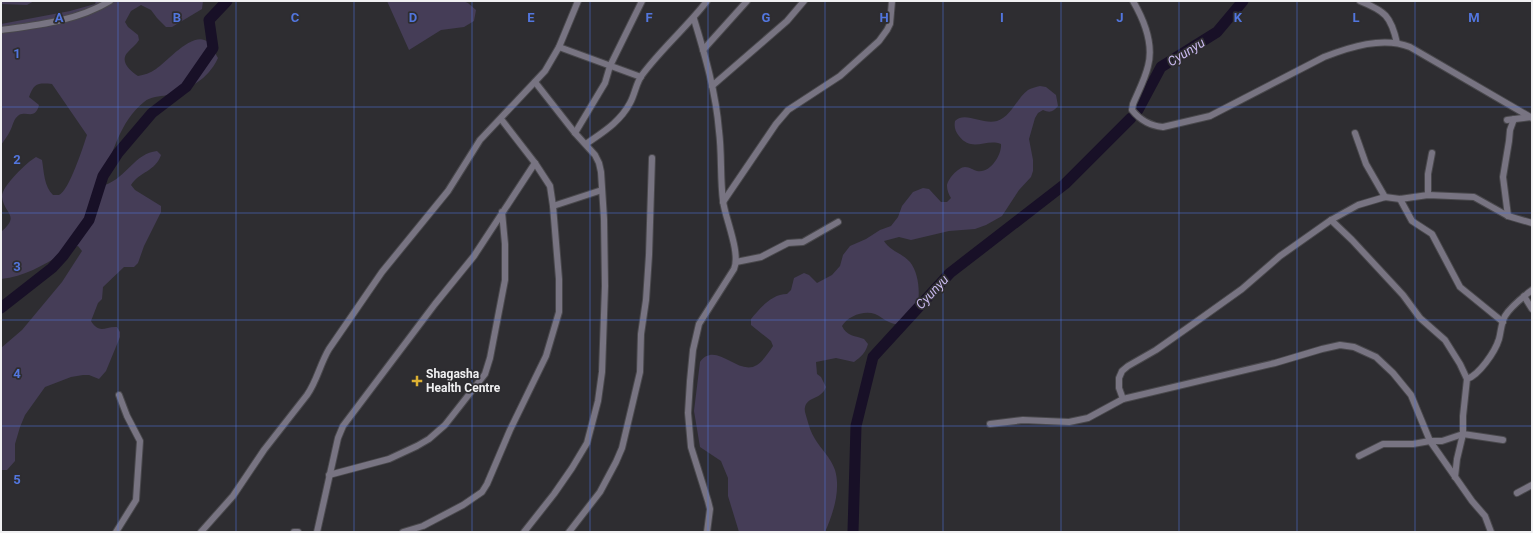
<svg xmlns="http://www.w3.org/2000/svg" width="1533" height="533" font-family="Roboto,sans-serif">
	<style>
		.green { fill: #453d57 }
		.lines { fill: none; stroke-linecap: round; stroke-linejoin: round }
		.river { stroke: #181027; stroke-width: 11 }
		.minor-casing { stroke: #49484c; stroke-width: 8 }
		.minor { stroke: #787482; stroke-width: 6 }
		.grid { fill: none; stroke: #5276de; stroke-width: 1; stroke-opacity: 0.55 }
		.poi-dot { fill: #ddb133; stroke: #2e2d31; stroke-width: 1.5 }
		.labels { text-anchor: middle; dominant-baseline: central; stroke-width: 3.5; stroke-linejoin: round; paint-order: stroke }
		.poi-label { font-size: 12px; font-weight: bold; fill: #f0f0f2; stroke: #2e2d31; text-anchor: start }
		.water-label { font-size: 13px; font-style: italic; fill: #c9b9ee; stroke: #2e2d31 }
		.grid-label { font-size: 13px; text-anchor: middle; font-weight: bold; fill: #5276de; stroke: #2e2d31; stroke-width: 3.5; stroke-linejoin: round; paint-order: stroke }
	</style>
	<rect width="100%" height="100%" fill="#2e2d31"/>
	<!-- green -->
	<g class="green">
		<path d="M1,1H34L27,5L1,4Z"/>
		<path d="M96,1H203L202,9L172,27H166L157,18L151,10L141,5L131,11L125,22L128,27L138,35L139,40C136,45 131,48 128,52C119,61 130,71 138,76C144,75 150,73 156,69C167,62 193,30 208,42C212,46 215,53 218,58C207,81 190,88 167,95C159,97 151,96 144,102C120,121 113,153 102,180L105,185C126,178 135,153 157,151L161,155C156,171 139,172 131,185L135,190L161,206V212L144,246L138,263L134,267H124L103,287L102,299L98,303L91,321C100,335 105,326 117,327L120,332V337L106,371L99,379L89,375H83L71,377L45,387L25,415L20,427L15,444V461L7,470H1V348L22,330L62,282L82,251L78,246L73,247C50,261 29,276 1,279V232C21,215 4,214 2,197C1,187 27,162 36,157L42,160C44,172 44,186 53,195C54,195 59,195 59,195C69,191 83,147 87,135L52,84C38,83 34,83 29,97L39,105C35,120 28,111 19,115C13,119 13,126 10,131C8,136 4,140 1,145V24L70,11L95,4Z"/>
		<path d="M387,1H463L468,3L476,10L474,21L464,27L441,30L409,50Z"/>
		<path d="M1040,86L1046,87L1056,95L1058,106C1053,112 1050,113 1043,110L1038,113L1035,118L1029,139L1033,160V171L1031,177L1019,190L1002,216L986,225L975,229L949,231L911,240L899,237L884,241C890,251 902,253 910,262C922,277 922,312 908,326C902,325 895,325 889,322C884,320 880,316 875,314C864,310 848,316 842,326C846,336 856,336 864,339L868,344C866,352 861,357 854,362L836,358L816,362L817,374L821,377L826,387C821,400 808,396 805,407C804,411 806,415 807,419C809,426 811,433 815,439C821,449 831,458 835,470C841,490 833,514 825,532H739L728,496V478L723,466L721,461L700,447L694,411L700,362C716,340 738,377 757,365C763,361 769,352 773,346L771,341L751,325V319C761,307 772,294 787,294L791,290L794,278L804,273L809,275L817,283L832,275L840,266L843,255L850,246L866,239L880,230L891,226L898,217L902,206L913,192L923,188L929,189L941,202H947L951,198C949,195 947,190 947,186C947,180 958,167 965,167C970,167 973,170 977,171C990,174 1002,155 1001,144C986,138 972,153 959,136C955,131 954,127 955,121C965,111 982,125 997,121C1012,116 1016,99 1028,90C1031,88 1036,87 1040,86Z"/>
	</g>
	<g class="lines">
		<!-- river -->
		<g class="river">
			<path d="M1138,110L1161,67L1217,32L1243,1"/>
			<path d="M1,308L52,268L63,256L89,220L103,176L118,153L152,113L186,87L213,48L209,20L227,1"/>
			<path d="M853,532L856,426L873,357L950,273L1065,184L1131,118"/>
		</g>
		<defs>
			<g id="minor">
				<path d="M1133,1C1144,20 1154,44 1148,66C1145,79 1138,92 1133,104L1132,110C1140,120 1151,126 1163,127L1210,116L1324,57C1350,47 1383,36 1410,47L1532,118"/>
				<path d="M1360,1C1385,11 1391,16 1397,43"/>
				<path d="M694,19C705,55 716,93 719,131C722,154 720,178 723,201C725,218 741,253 734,269L699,324L693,350L690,381L688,413L691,447L708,501L710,509L707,532"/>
				<path d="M1,30C38,25 77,21 110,1"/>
				<path d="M559,47L641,77"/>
				<path d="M703,50L747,1"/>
				<path d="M712,86L787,21L804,1"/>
				<path d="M1507,120L1531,117"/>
				<path d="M575,133L605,83L610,66L642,1"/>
				<path d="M1355,133L1366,164L1385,197"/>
				<path d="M586,144C603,132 620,122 630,103C635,94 636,83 642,75C662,48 687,27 707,1"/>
				<path d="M1428,195V174L1432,153"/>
				<path d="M1400,199L1412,221L1432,234L1460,287L1503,322"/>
				<path d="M723,202L776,124L788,110L840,76L879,41L887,30L890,24L892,1"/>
				<path d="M553,206L602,190"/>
				<path d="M1508,216L1503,177L1509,141L1510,130L1514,119"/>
				<path d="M1331,220L1352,240L1403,295L1420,318L1445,340L1460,364L1467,379"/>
				<path d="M736,262L761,257L788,243L803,242L838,222"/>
				<path d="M1524,296L1532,309"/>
				<path d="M990,424L1023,420L1069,422L1088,418L1123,399"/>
				<path d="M1359,456L1383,444H1413L1430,441H1442L1463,434L1503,440"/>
				<path d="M329,475L389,459L417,446L429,439L445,425L485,374L490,358L505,280V244L502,212"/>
				<path d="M1455,477L1457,459L1463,434V416L1467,379C1479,375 1495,352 1499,339C1501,332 1501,323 1505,316C1511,306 1523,297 1532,290"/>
				<path d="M1517,493L1532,485"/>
				<path d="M116,532L136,500L140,441L127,416L119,395"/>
				<path d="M201,532L233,496L264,450L307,395C317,381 320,364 329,349L382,272L448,191L480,140L545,71L559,47L578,1"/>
				<path d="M294,532H298"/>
				<path d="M317,532L338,438L343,426L435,304L474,256L535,163"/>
				<path d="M403,532L423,526L463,505L482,492L487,484L510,430L546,356L559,312V279L553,206L550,186L535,163L501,119"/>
				<path d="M524,532L554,494L572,468L587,443L598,401L602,372L605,286L604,219L601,172L599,163L595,155L575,133L535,82"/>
				<path d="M569,532L600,492L616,462L622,448L632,406L640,372L641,334L646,300L649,255L652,158"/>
				<path d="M1491,532L1485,516L1472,501L1430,441L1411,395L1393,373L1376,357L1354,347L1340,345L1322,349L1275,363L1123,399L1119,388V378L1122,371L1128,366L1156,350L1193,324L1242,289L1280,256L1331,220L1358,205L1385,197L1400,199L1428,195L1474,197L1508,216L1532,223"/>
			</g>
		</defs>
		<!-- minor casing -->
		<use href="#minor" class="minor-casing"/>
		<!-- minor -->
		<use href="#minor" class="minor"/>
	</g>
	<!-- grid -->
	<path class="grid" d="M118,1V532M236,1V532M354,1V532M472,1V532M590,1V532M708,1V532M825,1V532M943,1V532M1061,1V532M1179,1V532M1297,1V532M1415,1V532M1,107H1532M1,213H1532M1,320H1532M1,426H1532"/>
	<!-- markers -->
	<path class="poi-dot" d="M415 375h4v4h4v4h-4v4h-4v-4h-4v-4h4z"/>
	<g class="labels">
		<!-- poi labels -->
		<g class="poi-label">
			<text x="426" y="374">Shagasha<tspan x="426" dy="14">Health Centre</tspan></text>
		</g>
		<!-- water labels -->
		<g class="water-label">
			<text transform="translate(1186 52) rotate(-32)">Cyunyu</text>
			<text transform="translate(932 292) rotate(-47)">Cyunyu</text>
		</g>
	</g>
	<g class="grid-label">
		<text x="59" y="22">A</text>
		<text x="177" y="22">B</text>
		<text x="295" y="22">C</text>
		<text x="413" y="22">D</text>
		<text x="531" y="22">E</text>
		<text x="649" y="22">F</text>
		<text x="766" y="22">G</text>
		<text x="884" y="22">H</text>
		<text x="1002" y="22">I</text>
		<text x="1120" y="22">J</text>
		<text x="1238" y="22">K</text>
		<text x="1356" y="22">L</text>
		<text x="1474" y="22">M</text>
		<text x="17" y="58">1</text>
		<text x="17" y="164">2</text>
		<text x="17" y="271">3</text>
		<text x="17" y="378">4</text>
		<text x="17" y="484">5</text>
	</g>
	<!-- border -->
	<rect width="1533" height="533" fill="none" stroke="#f0f0f2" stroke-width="4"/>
</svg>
